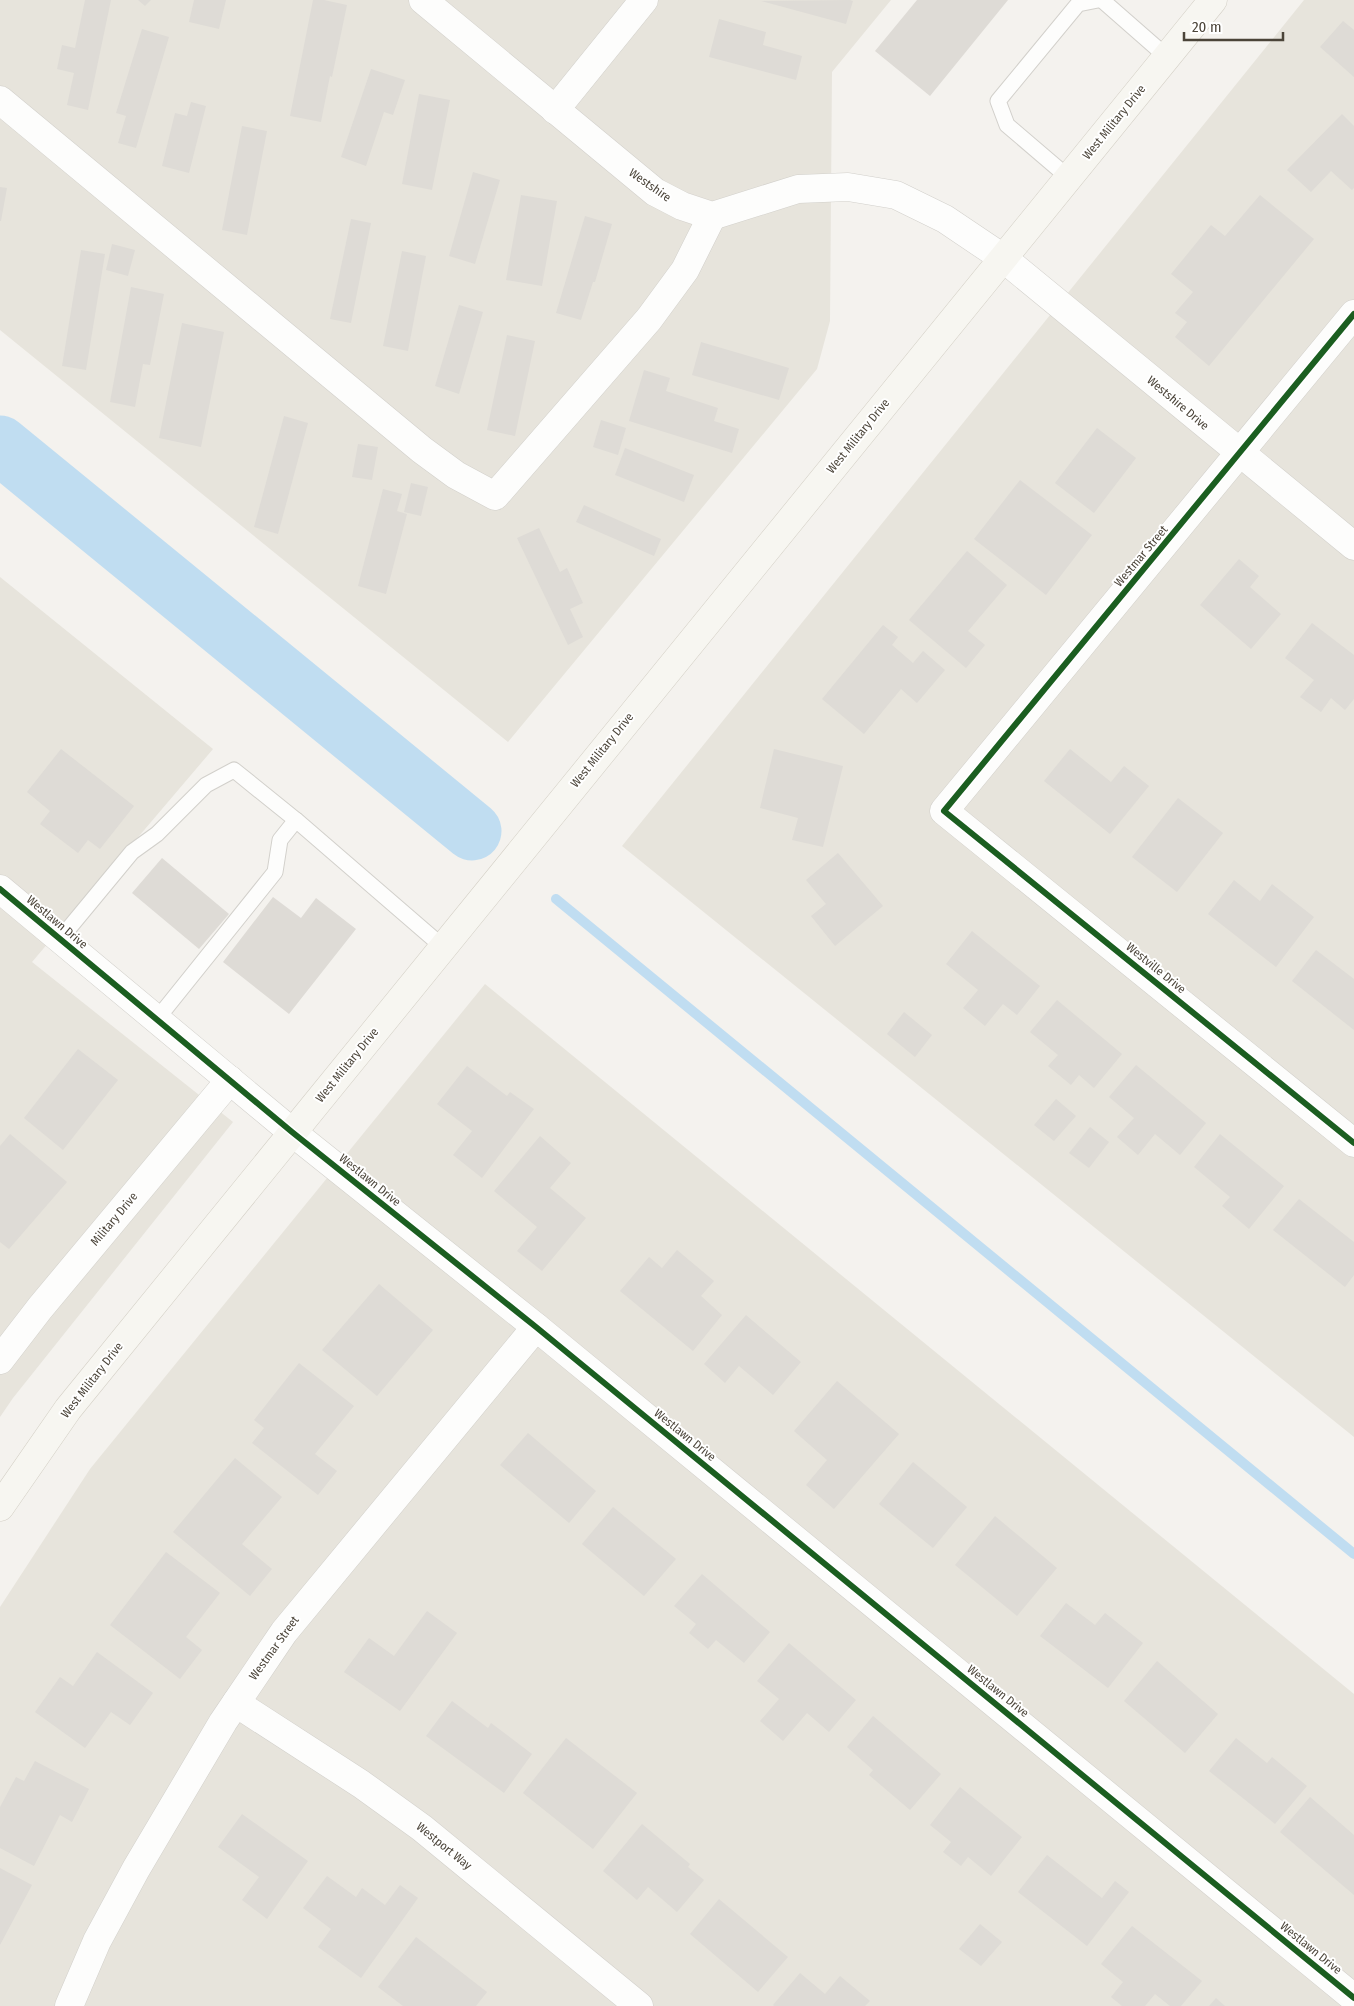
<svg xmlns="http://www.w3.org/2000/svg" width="1354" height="2006" font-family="'Fira Sans Condensed',sans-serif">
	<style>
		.residential { fill: #e7e4dc }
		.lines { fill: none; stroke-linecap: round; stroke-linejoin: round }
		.stream { stroke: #c0ddf1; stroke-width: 10 }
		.river { stroke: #c0ddf1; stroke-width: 59 }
		.building { fill: #dedbd6 }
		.service-casing { stroke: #d2d0cb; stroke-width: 17 }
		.minor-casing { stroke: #d2d0cb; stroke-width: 29 }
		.secondary-casing { stroke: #d3cfc5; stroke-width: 29 }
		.service { stroke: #fdfdfc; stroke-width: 15 }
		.minor { stroke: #fdfdfc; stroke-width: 28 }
		.secondary { stroke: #f7f6f1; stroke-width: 28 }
		.cycleway-casing { stroke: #fff; stroke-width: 9 }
		.cycleway { stroke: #1b5e20; stroke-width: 6 }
		.labels { text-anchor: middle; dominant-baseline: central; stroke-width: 4; stroke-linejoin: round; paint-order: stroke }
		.street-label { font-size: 12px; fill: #4b4439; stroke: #fff }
	</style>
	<rect width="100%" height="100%" fill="#f4f2ee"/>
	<!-- residential -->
	<g class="residential">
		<path d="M0,0H891L832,72L830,321L817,369L508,742L0,330Z"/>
		<path d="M1304,0H1354V1437L622,846Z"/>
		<path d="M0,577L213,749L32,962L233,1122L13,1398L0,1417Z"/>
		<path d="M485,984L1354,1694V2006H0V1607L90,1469Z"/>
	</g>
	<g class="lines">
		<!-- stream -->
		<path class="stream" d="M556,899L1354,1554"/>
		<!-- river -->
		<path class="river" d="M0,445L472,831"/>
	</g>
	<!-- building -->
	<g class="building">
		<path d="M85,0H111L88,110L67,105L74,73L57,69L62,45L75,48Z"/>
		<path d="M138,0H151L145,6Z"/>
		<path d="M194,0H226L219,29L189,22Z"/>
		<path d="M313,0H324L347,5L332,77L330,76L321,122L290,116Z"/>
		<path d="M850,0L853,1L846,24L761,1Z"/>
		<path d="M917,0H1008L930,96L875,51Z"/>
		<path d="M719,19L766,32L763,45L802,56L796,80L709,57Z"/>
		<path d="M1343,21L1354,30V77L1320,47Z"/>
		<path d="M142,29L169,37L136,148L118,143L126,116L116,113Z"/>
		<path d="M371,69L405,80L393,115L384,112L366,166L341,157Z"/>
		<path d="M419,94L450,100L432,190L402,184Z"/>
		<path d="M191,102L206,106L189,173L162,166L175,113L187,116Z"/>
		<path d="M1342,114L1354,126V188L1352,190L1331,171L1311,192L1287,170Z"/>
		<path d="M242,126L267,131L247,235L222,230Z"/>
		<path d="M473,172L500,180L475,264L449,256Z"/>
		<path d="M0,187L7,188L1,221H0Z"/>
		<path d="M521,195L557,201L542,286L506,280Z"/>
		<path d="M1260,195L1314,239L1209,366L1175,337L1187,322L1175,313L1193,292L1171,274L1211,225L1225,236Z"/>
		<path d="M585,216L612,224L595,282H593L581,320L556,313Z"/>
		<path d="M351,219L371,223L351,323L330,319Z"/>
		<path d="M112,244L135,250L128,276L106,270Z"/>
		<path d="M81,250L105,254L86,370L62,366Z"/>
		<path d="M402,251L426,256L408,351L383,346Z"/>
		<path d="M131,287L164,294L150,365L143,364L135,407L110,402Z"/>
		<path d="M459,305L483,312L459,394L435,386Z"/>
		<path d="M182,323L224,332L201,447L159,438Z"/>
		<path d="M507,335L535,341L515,436L487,430Z"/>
		<path d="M701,342L789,368L779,400L692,375Z"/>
		<path d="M644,370L670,378L666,391L718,408L714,421L739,429L732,453L629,421Z"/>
		<path d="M284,416L308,423L278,534L254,527Z"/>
		<path d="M601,420L626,428L618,455L593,447Z"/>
		<path d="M1097,428L1136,458L1094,513L1055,483Z"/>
		<path d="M358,444L378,447L372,480L352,477Z"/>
		<path d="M625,448L694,475L684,502L615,475Z"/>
		<path d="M1020,480L1092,535L1046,595L974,539Z"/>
		<path d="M411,483L428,487L421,516L404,512Z"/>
		<path d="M383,489L402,494L397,511L407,514L386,594L358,586Z"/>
		<path d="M584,505L661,539L654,556L576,522Z"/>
		<path d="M539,528L560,572L567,568L583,603L570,609L583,637L568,645L517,538Z"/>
		<path d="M967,551L1007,585L968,631L985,645L966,668L909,620Z"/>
		<path d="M1239,559L1259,576L1250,587L1281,614L1251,649L1200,605Z"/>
		<path d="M1312,623L1354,655V699L1345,710L1331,698L1321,712L1300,697L1314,680L1285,658Z"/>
		<path d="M883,625L898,637L892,645L913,663L923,651L945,670L917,703L901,689L864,734L822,699Z"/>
		<path d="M61,749L134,806L100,849L88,840L78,853L40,824L50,811L27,792Z"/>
		<path d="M774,749L843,766L823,847L792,840L798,818L760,808Z"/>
		<path d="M1070,749L1111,782L1124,766L1149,786L1110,834L1044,781Z"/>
		<path d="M1178,798L1223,833L1177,892L1132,857Z"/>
		<path d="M838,853L883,906L835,946L811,916L826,904L806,880Z"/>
		<path d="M162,858L229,914L199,949L132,893Z"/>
		<path d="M1234,880L1260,901L1272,884L1314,917L1276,967L1208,914Z"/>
		<path d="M273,897L301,918L316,898L356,929L289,1014L223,962Z"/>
		<path d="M972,931L1040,986L1017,1015L1003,1004L985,1026L963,1008L978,990L946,964Z"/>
		<path d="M1316,950L1354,979V1030L1292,981Z"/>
		<path d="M1057,1000L1122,1054L1094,1088L1079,1075L1071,1085L1048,1066L1058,1055L1030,1032Z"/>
		<path d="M904,1012L932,1035L915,1057L887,1034Z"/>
		<path d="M78,1049L118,1080L63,1150L24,1118Z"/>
		<path d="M1136,1065L1206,1123L1180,1155L1155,1134L1138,1155L1117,1137L1134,1118L1109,1097Z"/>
		<path d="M467,1066L507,1096L510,1092L534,1109L482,1178L453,1155L472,1131L437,1104Z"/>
		<path d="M1056,1099L1076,1116L1054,1141L1034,1125Z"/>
		<path d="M1090,1127L1109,1142L1089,1168L1069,1153Z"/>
		<path d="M10,1134L67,1182L9,1249L0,1242V1146Z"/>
		<path d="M1220,1134L1284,1186L1249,1229L1222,1206L1230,1197L1194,1167Z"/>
		<path d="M540,1136L571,1163L550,1188L586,1218L542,1271L517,1251L537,1227L494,1191Z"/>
		<path d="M1299,1199L1354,1242V1275L1345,1287L1273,1230Z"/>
		<path d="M677,1250L714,1281L701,1296L722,1315L693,1351L620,1291L649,1257L662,1268Z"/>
		<path d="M379,1284L433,1330L377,1396L322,1350Z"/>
		<path d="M746,1315L801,1362L773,1395L739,1366L725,1383L704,1364Z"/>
		<path d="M299,1363L354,1406L315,1454L337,1471L318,1495L252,1443L264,1428L254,1420Z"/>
		<path d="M837,1381L899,1434L834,1509L806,1485L827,1460L794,1431Z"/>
		<path d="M528,1433L596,1491L569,1523L500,1465Z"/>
		<path d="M235,1458L282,1497L242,1544L272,1569L250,1596L173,1532Z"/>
		<path d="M913,1462L967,1507L933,1548L879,1504Z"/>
		<path d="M613,1507L676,1559L644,1596L582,1544Z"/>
		<path d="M995,1516L1057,1568L1017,1616L955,1565Z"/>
		<path d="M166,1552L220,1593L186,1637L202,1650L180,1679L110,1625Z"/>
		<path d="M702,1574L770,1632L744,1663L716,1640L708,1649L689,1633L696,1624L674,1606Z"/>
		<path d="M1066,1603L1095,1625L1105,1613L1143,1643L1108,1688L1040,1636Z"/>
		<path d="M427,1611L457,1633L400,1711L344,1672L369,1638L394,1656Z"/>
		<path d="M789,1643L856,1700L829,1732L807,1713L783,1741L760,1721L779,1699L757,1681Z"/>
		<path d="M97,1652L153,1693L130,1725L111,1712L85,1748L35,1712L60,1677L73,1686Z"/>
		<path d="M1157,1661L1218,1714L1185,1753L1124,1701Z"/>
		<path d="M452,1701L488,1728L491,1723L532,1754L504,1793L426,1736Z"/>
		<path d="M873,1716L941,1774L910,1810L869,1775L873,1770L847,1747Z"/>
		<path d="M566,1738L637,1793L593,1849L523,1793Z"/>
		<path d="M1236,1738L1267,1763L1272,1757L1307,1786L1275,1824L1209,1771Z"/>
		<path d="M35,1761L89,1789L72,1822L60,1815L34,1866L0,1848V1807L16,1777L24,1781Z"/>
		<path d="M960,1787L1022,1837L991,1876L968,1857L961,1866L943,1852L951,1842L930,1825Z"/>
		<path d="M1310,1797L1354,1835V1895L1280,1832Z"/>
		<path d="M242,1814L308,1861L267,1919L242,1900L259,1877L218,1847Z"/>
		<path d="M642,1824L690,1864L688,1867L704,1880L677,1912L648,1887L637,1900L603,1871Z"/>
		<path d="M1047,1855L1102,1898L1115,1881L1129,1892L1087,1946L1018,1892Z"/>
		<path d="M0,1868L32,1885L0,1945Z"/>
		<path d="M327,1876L356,1897L362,1888L385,1905L400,1885L418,1898L361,1978L318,1947L331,1929L303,1908Z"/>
		<path d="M719,1899L788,1957L758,1992L690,1934Z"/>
		<path d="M980,1924L1002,1942L981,1966L959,1949Z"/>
		<path d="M1132,1926L1202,1981L1181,2006H1170L1155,1994L1145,2006H1122L1111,1997L1123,1982L1101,1964Z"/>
		<path d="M416,1937L487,1992L476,2006H403L378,1987Z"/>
		<path d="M800,1973L825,1994L840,1976L870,2001L865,2006H774L773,2005Z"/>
		<path d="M1216,1998L1225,2006H1209Z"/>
	</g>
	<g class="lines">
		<defs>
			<g id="service">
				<path d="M1102,0L1167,57"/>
				<path d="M1069,178L1007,125L998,101L1078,4L1098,0"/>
				<path d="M60,939L132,852L157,834L206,785L234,770L296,820"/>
				<path d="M157,1019L275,872L280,840L296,820L443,947"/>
			</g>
			<g id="minor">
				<path d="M423,0L655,192L682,206L712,216L798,189L848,187L896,195L945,219L1003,258L1354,546"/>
				<path d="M0,100L422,450L456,475L495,496L649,319L685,270L712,216"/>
				<path d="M555,110L644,0"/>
				<path d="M1354,314L944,811L1354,1143"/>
				<path d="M0,889L292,1132L536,1327L1354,1998"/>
				<path d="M0,1360L40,1308L230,1080"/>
				<path d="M236,1703L361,1784L422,1828L639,2006"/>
				<path d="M69,2006L97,1941L136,1869L223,1722L284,1632L536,1327"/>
			</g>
			<path id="secondary" d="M0,1507L68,1409L1213,0"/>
		</defs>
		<!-- service casing -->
		<use href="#service" class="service-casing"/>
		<!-- minor casing -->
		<use href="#minor" class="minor-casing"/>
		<!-- secondary casing -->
		<use href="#secondary" class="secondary-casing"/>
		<!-- service -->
		<use href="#service" class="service"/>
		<!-- minor -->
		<use href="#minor" class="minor"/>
		<!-- secondary -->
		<use href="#secondary" class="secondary"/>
		<defs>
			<g id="cycleway">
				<path d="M1354,314L944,811L1354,1143"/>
				<path d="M0,889L292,1132L536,1327L1354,1998"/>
			</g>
		</defs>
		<!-- cycleway casing -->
		<use href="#cycleway" class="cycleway-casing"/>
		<!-- cycleway -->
		<use href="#cycleway" class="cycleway"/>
	</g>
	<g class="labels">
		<!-- street labels -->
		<g class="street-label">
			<text transform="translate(1114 122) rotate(-51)">West Military Drive</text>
			<text transform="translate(650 185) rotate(35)">Westshire</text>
			<text transform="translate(1178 403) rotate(40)">Westshire Drive</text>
			<text transform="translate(858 436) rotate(-51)">West Military Drive</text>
			<text transform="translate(1141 556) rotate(-50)">Westmar Street</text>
			<text transform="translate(602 750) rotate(-51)">West Military Drive</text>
			<text transform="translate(57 922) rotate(40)">Westlawn Drive</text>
			<text transform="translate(1156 968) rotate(39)">Westville Drive</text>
			<text transform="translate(347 1065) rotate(-51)">West Military Drive</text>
			<text transform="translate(370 1180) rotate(39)">Westlawn Drive</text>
			<text transform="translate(114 1219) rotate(-50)">Military Drive</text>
			<text transform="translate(92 1380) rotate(-52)">West Military Drive</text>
			<text transform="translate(685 1435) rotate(39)">Westlawn Drive</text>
			<text transform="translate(274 1648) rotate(-54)">Westmar Street</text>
			<text transform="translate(998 1691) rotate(39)">Westlawn Drive</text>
			<text transform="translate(444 1846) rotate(39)">Westport Way</text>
			<text transform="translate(1311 1948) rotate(39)">Westlawn Drive</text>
		</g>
	</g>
	<!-- scale -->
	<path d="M1184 32v8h99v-8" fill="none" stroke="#4b4439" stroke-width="2.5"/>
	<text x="1192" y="32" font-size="15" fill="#4b4439" stroke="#ffffff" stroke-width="4" paint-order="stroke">20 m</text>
</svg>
